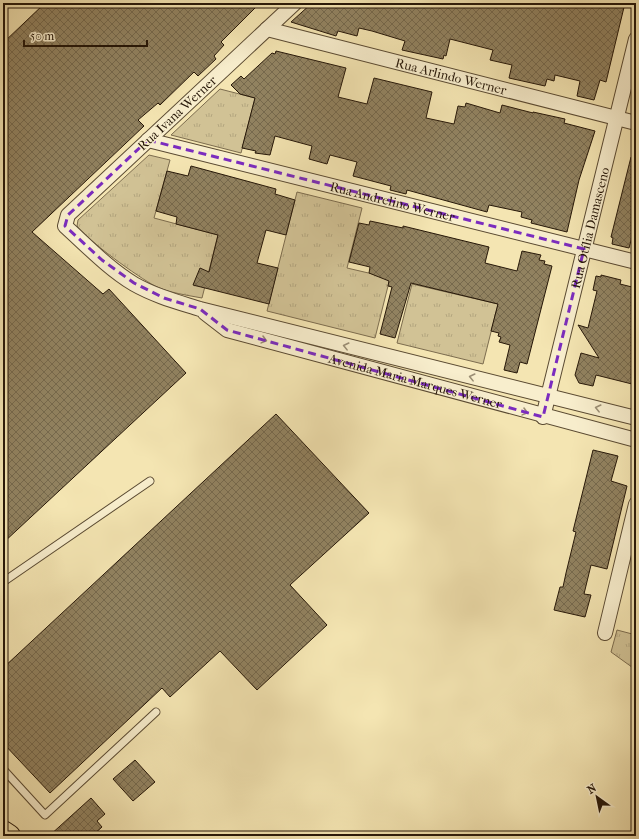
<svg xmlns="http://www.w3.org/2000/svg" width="639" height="839" font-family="'IM FELL French Canon',serif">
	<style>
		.grass { fill: url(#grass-tufts); stroke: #7c6c4e }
		.building { fill: url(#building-cross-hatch); stroke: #261708 }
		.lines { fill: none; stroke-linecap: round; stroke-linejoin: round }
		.lane-casing { stroke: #5a4a32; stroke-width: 9 }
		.street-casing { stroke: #5a4a32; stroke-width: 16 }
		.primary-casing { stroke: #261708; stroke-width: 24 }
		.lane { stroke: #f8eecd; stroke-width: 7 }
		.street { stroke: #f8eecd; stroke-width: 14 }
		.primary { stroke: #f4e5b2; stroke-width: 22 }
		.oneway { stroke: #9a8d74 }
		.marked { fill: none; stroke: #7b2cbf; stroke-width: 3; stroke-dasharray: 8 5; stroke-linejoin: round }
		.labels { text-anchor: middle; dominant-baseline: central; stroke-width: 3; stroke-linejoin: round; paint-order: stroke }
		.street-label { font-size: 13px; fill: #261708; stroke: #f8eecd }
	</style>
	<defs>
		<pattern id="grass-tufts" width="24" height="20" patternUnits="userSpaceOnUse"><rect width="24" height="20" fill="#d1c295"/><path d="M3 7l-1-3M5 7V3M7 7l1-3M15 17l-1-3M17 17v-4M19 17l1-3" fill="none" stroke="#b3a67f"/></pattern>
		<pattern id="building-cross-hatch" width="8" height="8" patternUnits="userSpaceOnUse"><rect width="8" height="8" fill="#918260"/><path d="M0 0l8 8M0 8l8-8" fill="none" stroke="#76694d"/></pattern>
	</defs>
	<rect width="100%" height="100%" fill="#f4e5b2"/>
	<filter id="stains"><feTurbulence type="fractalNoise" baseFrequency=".005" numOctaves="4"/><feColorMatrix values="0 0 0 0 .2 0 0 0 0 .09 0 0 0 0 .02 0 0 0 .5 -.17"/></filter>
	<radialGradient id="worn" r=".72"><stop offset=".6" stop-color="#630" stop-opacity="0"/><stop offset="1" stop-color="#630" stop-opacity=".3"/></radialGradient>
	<!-- grass -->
	<g class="grass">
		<path d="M220,89L255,98L241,153L171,135Z"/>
		<path d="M149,155L170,160L154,218L218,235L202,298C186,295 170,293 155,286C138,277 88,241 77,226L78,220Z"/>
		<path d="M297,192L362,208L347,268L390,278L375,338L267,311Z"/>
		<path d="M412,284L498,304L483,364L397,343Z"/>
		<path d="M617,630L636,635V670L611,652Z"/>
	</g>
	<!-- building -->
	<g class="building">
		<path d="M45,3H260L221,42L224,45L214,56L216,59L198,76L194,72L160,105L158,103L138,120L144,126L32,232L103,294L109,289L186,373L3,543V43Z"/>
		<path d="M312,3H591L603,7L604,3H625L606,82L600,80L594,100L577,96L580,81L555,75L554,81L547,79L545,86L509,78L512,65L490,60L493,50L450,39L446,56L444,55L443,59L402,50L405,41L372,31L359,28L357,36L338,31L336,36L291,22Z"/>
		<path d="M276,51L346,68L338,97L367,104L374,78L432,92L426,118L454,124L458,106L465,107L466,103L500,113L502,105L533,113V112L565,119L564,123L595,131L579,180L567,232L531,223L532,220L521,217L522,212L489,205L487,212L407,190L406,194L390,190L391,186L353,176L357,162L330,155L327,164L309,159L312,146L275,136L270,155L255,153L256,151L242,148L255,98L240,94L231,85L241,76L244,79L272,53L275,54Z"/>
		<path d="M631,157H636V222L629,248L612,244L613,238L611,237Z"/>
		<path d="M191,166L276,189L275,194L295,200L286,235L266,230L257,263L278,268L269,304L193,285L200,268L209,272L218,235L176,224L177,217L156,211L167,171L188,176Z"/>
		<path d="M370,221L403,228V226L489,247L485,263L517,271L522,251L541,255L539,260L545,261L544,264L552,266L527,364L520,362L517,373L504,370L510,345L499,342L501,337L498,336L499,333L491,331L498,304L411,283L395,338L380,334L392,287L388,286L389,281L369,273L370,267L349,262L359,223L369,225Z"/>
		<path d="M601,275L621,280L620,284L636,288V385L596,375L593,386L579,383L575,375L581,353L599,358L578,325L588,328L597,291L593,290L596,276L601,277Z"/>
		<path d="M276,414L369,513L290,585L327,625L257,690L220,651L170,697L162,688L50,793L3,743V668Z"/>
		<path d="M593,450L618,456L611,481L627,486L607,569L591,565L584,594L591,595L585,617L554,610L560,587H563L566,573L576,532L573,531Z"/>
		<path d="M135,760L155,782L133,801L113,779Z"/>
		<path d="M91,798L105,814L97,821L102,827L92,836H49Z"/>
	</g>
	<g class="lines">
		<defs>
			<g id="lane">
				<path d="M3,582L150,481"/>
				<path d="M3,769L45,815L156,712"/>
			</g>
			<g id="street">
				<path d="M295,3L68,215L65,226C87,246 109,269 134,284C155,296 178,302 200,309L636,418"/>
				<path id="s1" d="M267,29L636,123"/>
				<path id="s2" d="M148,140L636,262"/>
				<path id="s3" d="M205,313L227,330L636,440"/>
				<path id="s4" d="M543,417L636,39"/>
				<path d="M605,633L636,504"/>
			</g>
			<path id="primary" d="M3,832L9,836"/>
		</defs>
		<!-- lane casing -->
		<use href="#lane" class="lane-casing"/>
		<!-- street casing -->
		<use href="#street" class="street-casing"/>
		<!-- primary casing -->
		<use href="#primary" class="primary-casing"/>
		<!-- lane -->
		<use href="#lane" class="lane"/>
		<!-- street -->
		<use href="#street" class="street"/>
		<!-- primary -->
		<use href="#primary" class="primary"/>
	</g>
	<!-- one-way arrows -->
	<defs><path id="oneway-chevron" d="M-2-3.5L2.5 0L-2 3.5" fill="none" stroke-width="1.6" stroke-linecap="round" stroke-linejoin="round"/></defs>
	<g class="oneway">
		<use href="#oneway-chevron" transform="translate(264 340) rotate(15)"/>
		<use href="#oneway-chevron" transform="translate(346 346) rotate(-166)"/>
		<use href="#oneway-chevron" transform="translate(472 377) rotate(-166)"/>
		<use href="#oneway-chevron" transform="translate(598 408) rotate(-166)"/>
		<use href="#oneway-chevron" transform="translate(525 412) rotate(15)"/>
	</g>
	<!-- marked area -->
	<path class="marked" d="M148,140L584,249L543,417L227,330L200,309L164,298L134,283L102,260L65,226L68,215Z"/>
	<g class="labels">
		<!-- street labels -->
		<g class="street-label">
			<text stroke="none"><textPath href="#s1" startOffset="190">Rua Arlindo Werner</textPath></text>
			<text transform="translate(177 113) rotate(-43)">Rua Ivana Werner</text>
			<text stroke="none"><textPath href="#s2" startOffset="252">Rua Andrelino Werner</textPath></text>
			<text stroke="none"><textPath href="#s4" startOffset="195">Rua Otília Damasceno</textPath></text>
			<text stroke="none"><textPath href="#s3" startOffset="223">Avenida Maria Marques Werner</textPath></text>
		</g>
	</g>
	<!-- margin -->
	<rect width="639" height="839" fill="none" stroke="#f4e5b2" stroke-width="16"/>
	<rect x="4" y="4" width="631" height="831" fill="none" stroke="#261708" stroke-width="2"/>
	<rect x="8" y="8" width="623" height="823" fill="none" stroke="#261708"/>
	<!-- north arrow -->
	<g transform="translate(597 797) rotate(327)" stroke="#f8eecd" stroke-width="3" paint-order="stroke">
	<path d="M0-3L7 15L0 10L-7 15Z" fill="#261708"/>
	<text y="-6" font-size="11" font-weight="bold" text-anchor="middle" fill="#261708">N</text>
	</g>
	<!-- scale -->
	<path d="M24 40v6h123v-6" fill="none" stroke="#261708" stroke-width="2"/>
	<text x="30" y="40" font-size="12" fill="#261708" stroke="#f8eecd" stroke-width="3" paint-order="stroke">50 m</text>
	<rect width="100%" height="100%" filter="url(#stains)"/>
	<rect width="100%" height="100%" fill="url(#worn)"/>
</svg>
